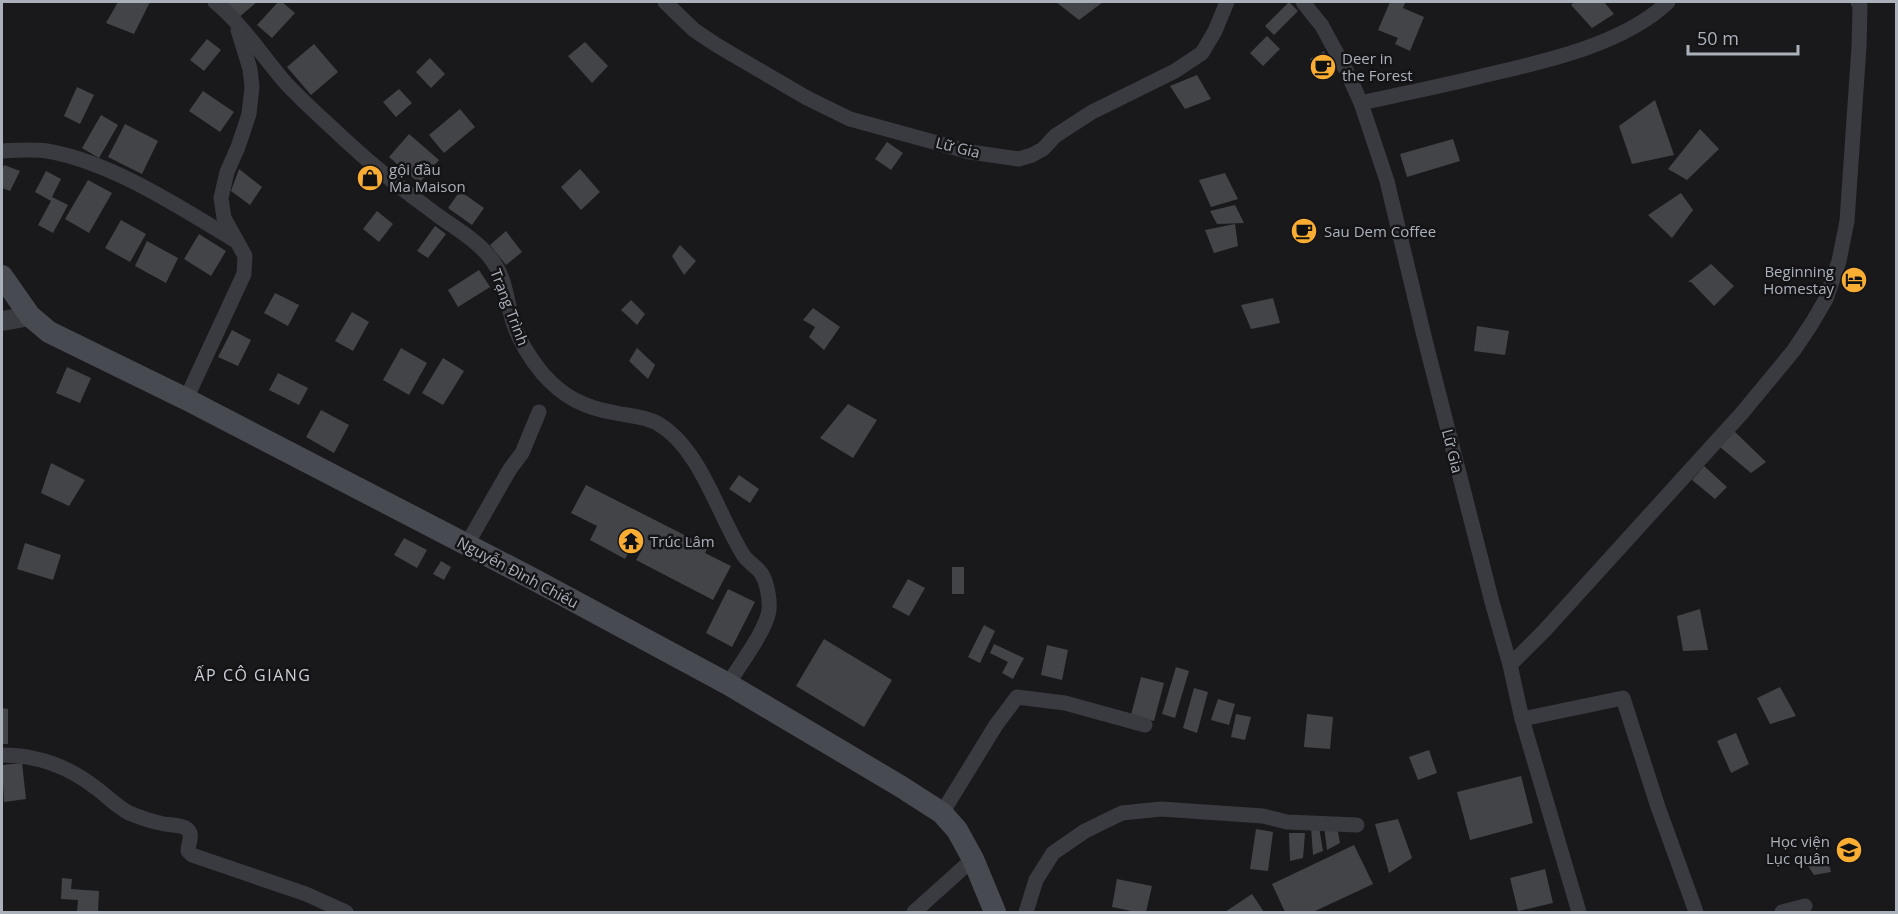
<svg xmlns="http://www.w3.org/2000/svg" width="1898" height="914" font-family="'Open Sans',sans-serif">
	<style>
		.building { fill: #434448 }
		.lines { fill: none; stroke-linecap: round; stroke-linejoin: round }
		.minor { stroke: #3a3b40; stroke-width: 15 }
		.tertiary { stroke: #3a3b40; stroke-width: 20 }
		.secondary { stroke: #484a51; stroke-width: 22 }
		.labels { text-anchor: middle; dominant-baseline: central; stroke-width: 5; stroke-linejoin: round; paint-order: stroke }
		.poi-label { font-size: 15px; fill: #abb1bb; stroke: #141416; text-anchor: start }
		.street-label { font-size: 15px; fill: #abb1bb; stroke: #141416 }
		.neighbourhood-label { font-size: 16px; letter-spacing: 1.5px; fill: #ccd0d7; stroke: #141416 }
	</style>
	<rect width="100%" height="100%" fill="#19191b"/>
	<!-- building -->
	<g class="building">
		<path d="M118,2H150L134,34L106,23Z"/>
		<path d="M224,2H257L238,18Z"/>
		<path d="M278,2H282L295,13L272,38L257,25Z"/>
		<path d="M1056,2H1103L1079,20Z"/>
		<path d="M1289,2L1298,11L1274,35L1265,26Z"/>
		<path d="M1390,2H1401L1405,3L1403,8L1424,17L1410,51L1395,44L1398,38L1378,30Z"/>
		<path d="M1574,2H1604L1614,14L1592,28L1571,5Z"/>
		<path d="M1267,36L1280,49L1263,66L1250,53Z"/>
		<path d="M207,39L221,50L204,71L190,60Z"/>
		<path d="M585,42L608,66L592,83L568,56Z"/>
		<path d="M314,44L338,72L311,95L287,67Z"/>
		<path d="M1324,51L1335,75L1323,81L1310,59Z"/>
		<path d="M430,58L445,74L431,88L416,72Z"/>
		<path d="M1197,75L1211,99L1185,109L1170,86Z"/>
		<path d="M77,87L94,95L80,124L64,116Z"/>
		<path d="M399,89L412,103L396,117L383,102Z"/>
		<path d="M203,91L234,112L220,132L189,111Z"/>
		<path d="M1655,100L1674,155L1632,164L1619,126Z"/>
		<path d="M460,109L475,127L444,153L429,135Z"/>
		<path d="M101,115L118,125L99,158L82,148Z"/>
		<path d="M125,124L158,141L142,174L108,157Z"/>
		<path d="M1700,129L1719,149L1687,180L1668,169Z"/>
		<path d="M409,134L439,160L419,183L389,157Z"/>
		<path d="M1453,139L1460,161L1407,177L1400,154Z"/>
		<path d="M887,142L903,153L891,170L875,159Z"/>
		<path d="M4,165L20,171L10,191L2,188V171Z"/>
		<path d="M239,169L262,187L250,205L231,191Z"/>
		<path d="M580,169L600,192L581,210L561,187Z"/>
		<path d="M46,171L61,179L52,197L68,205L53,233L38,225L51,201L35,192Z"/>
		<path d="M1225,173L1238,199L1211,207L1199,180Z"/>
		<path d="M88,180L112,193L89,233L65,219Z"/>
		<path d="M460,191L484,208L472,225L448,208Z"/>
		<path d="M1681,193L1693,210L1672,238L1648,215Z"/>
		<path d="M1235,205L1244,223L1217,224L1210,211Z"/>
		<path d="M377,211L393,224L379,242L363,229Z"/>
		<path d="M121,220L146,234L130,262L105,248Z"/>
		<path d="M1235,224L1238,246L1214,253L1205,230Z"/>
		<path d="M435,226L446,234L428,258L417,251Z"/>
		<path d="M506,231L522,252L506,265L490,245Z"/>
		<path d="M199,234L226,251L211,276L184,259Z"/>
		<path d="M147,241L178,258L166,283L135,266Z"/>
		<path d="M680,245L696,261L684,275L672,256Z"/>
		<path d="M1711,264L1734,286L1714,306L1691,282H1688Z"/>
		<path d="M479,270L490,287L458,307L448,290Z"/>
		<path d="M275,293L299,305L288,326L264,313Z"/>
		<path d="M1273,298L1280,323L1251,329L1241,305Z"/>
		<path d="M631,300L645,314L637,325L621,310Z"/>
		<path d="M813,308L840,327L824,350L809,337L815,327L803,320Z"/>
		<path d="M352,312L369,322L353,351L335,341Z"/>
		<path d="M1477,326L1509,331L1505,355L1474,351Z"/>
		<path d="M232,330L251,340L238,366L218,357Z"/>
		<path d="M401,348L427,363L409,395L383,380Z"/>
		<path d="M637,348L655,365L648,379L629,361Z"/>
		<path d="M443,358L464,371L443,405L422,393Z"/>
		<path d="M67,367L91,378L80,403L56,393Z"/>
		<path d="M278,373L308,388L299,405L269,390Z"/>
		<path d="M848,404L877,420L853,458L820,438Z"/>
		<path d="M321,410L349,425L334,453L306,437Z"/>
		<path d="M1733,430L1766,462L1751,473L1720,447Z"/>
		<path d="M51,463L85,480L69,506L41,493Z"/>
		<path d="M1704,466L1727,487L1715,499L1692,480Z"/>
		<path d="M739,475L759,489L750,503L729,489Z"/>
		<path d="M586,485L708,547L705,553L731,566L713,600L636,560L643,548L634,543L625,559L590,540L597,526L571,513Z"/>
		<path d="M404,538L427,550L417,568L394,555Z"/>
		<path d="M25,543L61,555L53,580L17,569Z"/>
		<path d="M441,561L451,567L444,580L433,574Z"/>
		<rect x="952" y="567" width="12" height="27"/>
		<path d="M908,579L925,588L909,616L892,607Z"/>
		<path d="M728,589L755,602L732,647L706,633Z"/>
		<path d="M1700,609L1708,650L1683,651L1677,616Z"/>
		<path d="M984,625L995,631L980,663L968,657Z"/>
		<path d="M824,639L892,680L864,727L796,686Z"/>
		<path d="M994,644L1024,658L1013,679L1002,673L1008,662L990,653Z"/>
		<path d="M1047,645L1068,650L1062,680L1041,675Z"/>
		<path d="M1176,667L1189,671L1175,718L1162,714Z"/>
		<path d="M1141,677L1164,683L1154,721L1131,715Z"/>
		<path d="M1780,687L1796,716L1770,724L1757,698Z"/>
		<path d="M1194,688L1208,692L1197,733L1183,728Z"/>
		<path d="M1218,699L1235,704L1229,725L1211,720Z"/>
		<path d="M2,708L8,709V744H2Z"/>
		<path d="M1236,714L1251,717L1245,740L1231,737Z"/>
		<path d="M1307,714L1333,717L1330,749L1304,747Z"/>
		<path d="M1736,733L1749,764L1731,773L1717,741Z"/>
		<path d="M1429,750L1437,773L1418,780L1409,757Z"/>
		<path d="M22,763L26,799L4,802L2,765Z"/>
		<path d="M1521,776L1533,823L1470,840L1457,792Z"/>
		<path d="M1398,819L1412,858L1389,873L1375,824Z"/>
		<path d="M1324,826L1337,827L1340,843L1327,850Z"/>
		<path d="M1311,827H1319L1323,851L1313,855Z"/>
		<path d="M1256,829L1273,832L1268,871L1250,869Z"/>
		<path d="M1289,833H1305L1303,858L1290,861Z"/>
		<path d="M1354,845L1373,884L1313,912H1285L1272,884Z"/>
		<path d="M1827,855L1831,872L1814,875L1806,863Z"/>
		<path d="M1545,869L1553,903L1518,911L1510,878Z"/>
		<path d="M62,878L72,879L71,889L99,891L98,912H77L78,900L61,899Z"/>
		<path d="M1117,879L1152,886L1146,912H1136L1112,907Z"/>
		<path d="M1252,894L1264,912H1225Z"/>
	</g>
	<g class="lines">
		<!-- minor -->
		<g class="minor">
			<path d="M215,2C241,23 261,54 283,80C302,101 324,120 344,139C373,166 404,191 436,214C453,227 474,238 488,255C504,274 505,289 510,311C515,334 528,356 543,374C563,397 585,408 616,413C629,416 644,416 657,423C701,448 718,516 744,556C749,563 757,567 761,573C767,582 770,599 769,610C767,629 739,666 728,684"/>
			<path d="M665,2L694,30L718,46L807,98L850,119L970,152L1019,159L1032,155L1043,149L1055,136L1092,112L1175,71L1202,53L1215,31L1227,2"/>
			<path d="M1303,2L1322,26L1347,72L1361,103L1387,181L1424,336L1492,602L1510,665L1522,719L1579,912"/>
			<path d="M1361,103C1401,94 1442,86 1482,76C1542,62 1623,45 1668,2"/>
			<path d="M2,151C17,150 32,149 47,151C112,162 181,208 236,241"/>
			<path d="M186,399L244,274L245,256L224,218L221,198L227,172L238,147L249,114L252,87L250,69L238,30"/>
			<path d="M467,544L510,469L522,453L539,412"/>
			<path d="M1510,665L1545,630L1742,413L1794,350L1812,323L1826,299L1839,261L1847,221L1859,47L1860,6L1858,2"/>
			<path d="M1522,719L1623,698L1658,807L1696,912"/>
			<path d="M2,755C37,755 68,766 96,788C107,796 117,807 129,813C139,817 150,821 160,823C169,826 179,823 187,829C194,835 188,843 188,851L192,855L306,894L346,912"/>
			<path d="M942,813L996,725L1017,697L1065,703L1145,725"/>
			<path d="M914,912L973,859"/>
			<path d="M1026,912L1036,880L1053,853L1085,831L1122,813L1161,809L1263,816L1287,822L1357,825"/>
			<path d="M1782,912L1805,906"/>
		</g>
		<!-- tertiary -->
		<path class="tertiary" d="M2,321L30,316"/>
		<!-- secondary -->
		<path class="secondary" d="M2,276L30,316L49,332L186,399L535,580L728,684L900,786L942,813L957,830L973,859L995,912"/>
	</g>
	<!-- icons -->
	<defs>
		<symbol id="cafe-disc" viewBox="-11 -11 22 22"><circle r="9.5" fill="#f9ad33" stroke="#141416"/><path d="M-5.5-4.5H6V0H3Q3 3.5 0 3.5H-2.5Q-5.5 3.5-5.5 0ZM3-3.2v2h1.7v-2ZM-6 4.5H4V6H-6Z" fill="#111"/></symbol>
		<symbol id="shop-disc" viewBox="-11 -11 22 22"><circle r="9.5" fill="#f9ad33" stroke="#141416"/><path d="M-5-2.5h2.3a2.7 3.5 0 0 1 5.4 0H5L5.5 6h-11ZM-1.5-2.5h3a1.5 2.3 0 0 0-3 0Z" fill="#111"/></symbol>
		<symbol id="hotel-disc" viewBox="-11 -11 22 22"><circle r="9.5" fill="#f9ad33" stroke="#141416"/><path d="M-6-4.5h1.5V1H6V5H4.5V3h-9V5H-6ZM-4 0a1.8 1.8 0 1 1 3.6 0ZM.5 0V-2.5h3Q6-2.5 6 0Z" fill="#111"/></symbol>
		<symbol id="temple-disc" viewBox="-11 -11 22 22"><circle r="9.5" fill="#f9ad33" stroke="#141416"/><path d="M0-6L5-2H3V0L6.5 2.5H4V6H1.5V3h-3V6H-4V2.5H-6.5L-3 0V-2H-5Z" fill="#111"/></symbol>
		<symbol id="school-disc" viewBox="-11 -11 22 22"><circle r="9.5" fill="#f9ad33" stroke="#141416"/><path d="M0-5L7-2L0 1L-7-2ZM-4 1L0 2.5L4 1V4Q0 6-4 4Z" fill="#111"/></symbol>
	</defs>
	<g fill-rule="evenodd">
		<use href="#cafe-disc" x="1308" y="52" width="30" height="30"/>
		<use href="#shop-disc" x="355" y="163" width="30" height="30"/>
		<use href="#cafe-disc" x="1289" y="216" width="30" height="30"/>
		<use href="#hotel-disc" x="1839" y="265" width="30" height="30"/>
		<use href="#temple-disc" x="616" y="526" width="30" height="30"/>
		<use href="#school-disc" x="1834" y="835" width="30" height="30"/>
	</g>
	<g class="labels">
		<!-- poi labels -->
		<g class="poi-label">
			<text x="1342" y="58">Deer in<tspan x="1342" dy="17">the Forest</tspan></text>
			<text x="389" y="169">gội đầu<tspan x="389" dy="17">Ma Maison</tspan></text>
			<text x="1324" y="231">Sau Dem Coffee</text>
			<text x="1834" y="271" text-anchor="end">Beginning<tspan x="1834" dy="17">Homestay</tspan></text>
			<text x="650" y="541">Trúc Lâm</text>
			<text x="1830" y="841" text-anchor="end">Học viện<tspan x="1830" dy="17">Lục quân</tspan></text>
		</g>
		<!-- street labels -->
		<g class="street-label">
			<text transform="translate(958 147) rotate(14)">Lữ Gia</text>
			<text transform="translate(510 307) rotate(69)">Trạng Trình</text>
			<text transform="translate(1453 451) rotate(76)">Lữ Gia</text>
			<text transform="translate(518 572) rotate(28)">Nguyễn Đình Chiểu</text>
		</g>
		<!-- neighbourhood labels -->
		<g class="neighbourhood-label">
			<text x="253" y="675">ẤP CÔ GIANG</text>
		</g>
	</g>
	<!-- border -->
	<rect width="1898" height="914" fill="none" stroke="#abb1bb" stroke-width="6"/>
	<!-- scale -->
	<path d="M1688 45v9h110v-9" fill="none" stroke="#abb1bb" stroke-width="3"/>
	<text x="1697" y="45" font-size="18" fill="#abb1bb" stroke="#141416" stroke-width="4.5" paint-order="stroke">50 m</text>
</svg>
